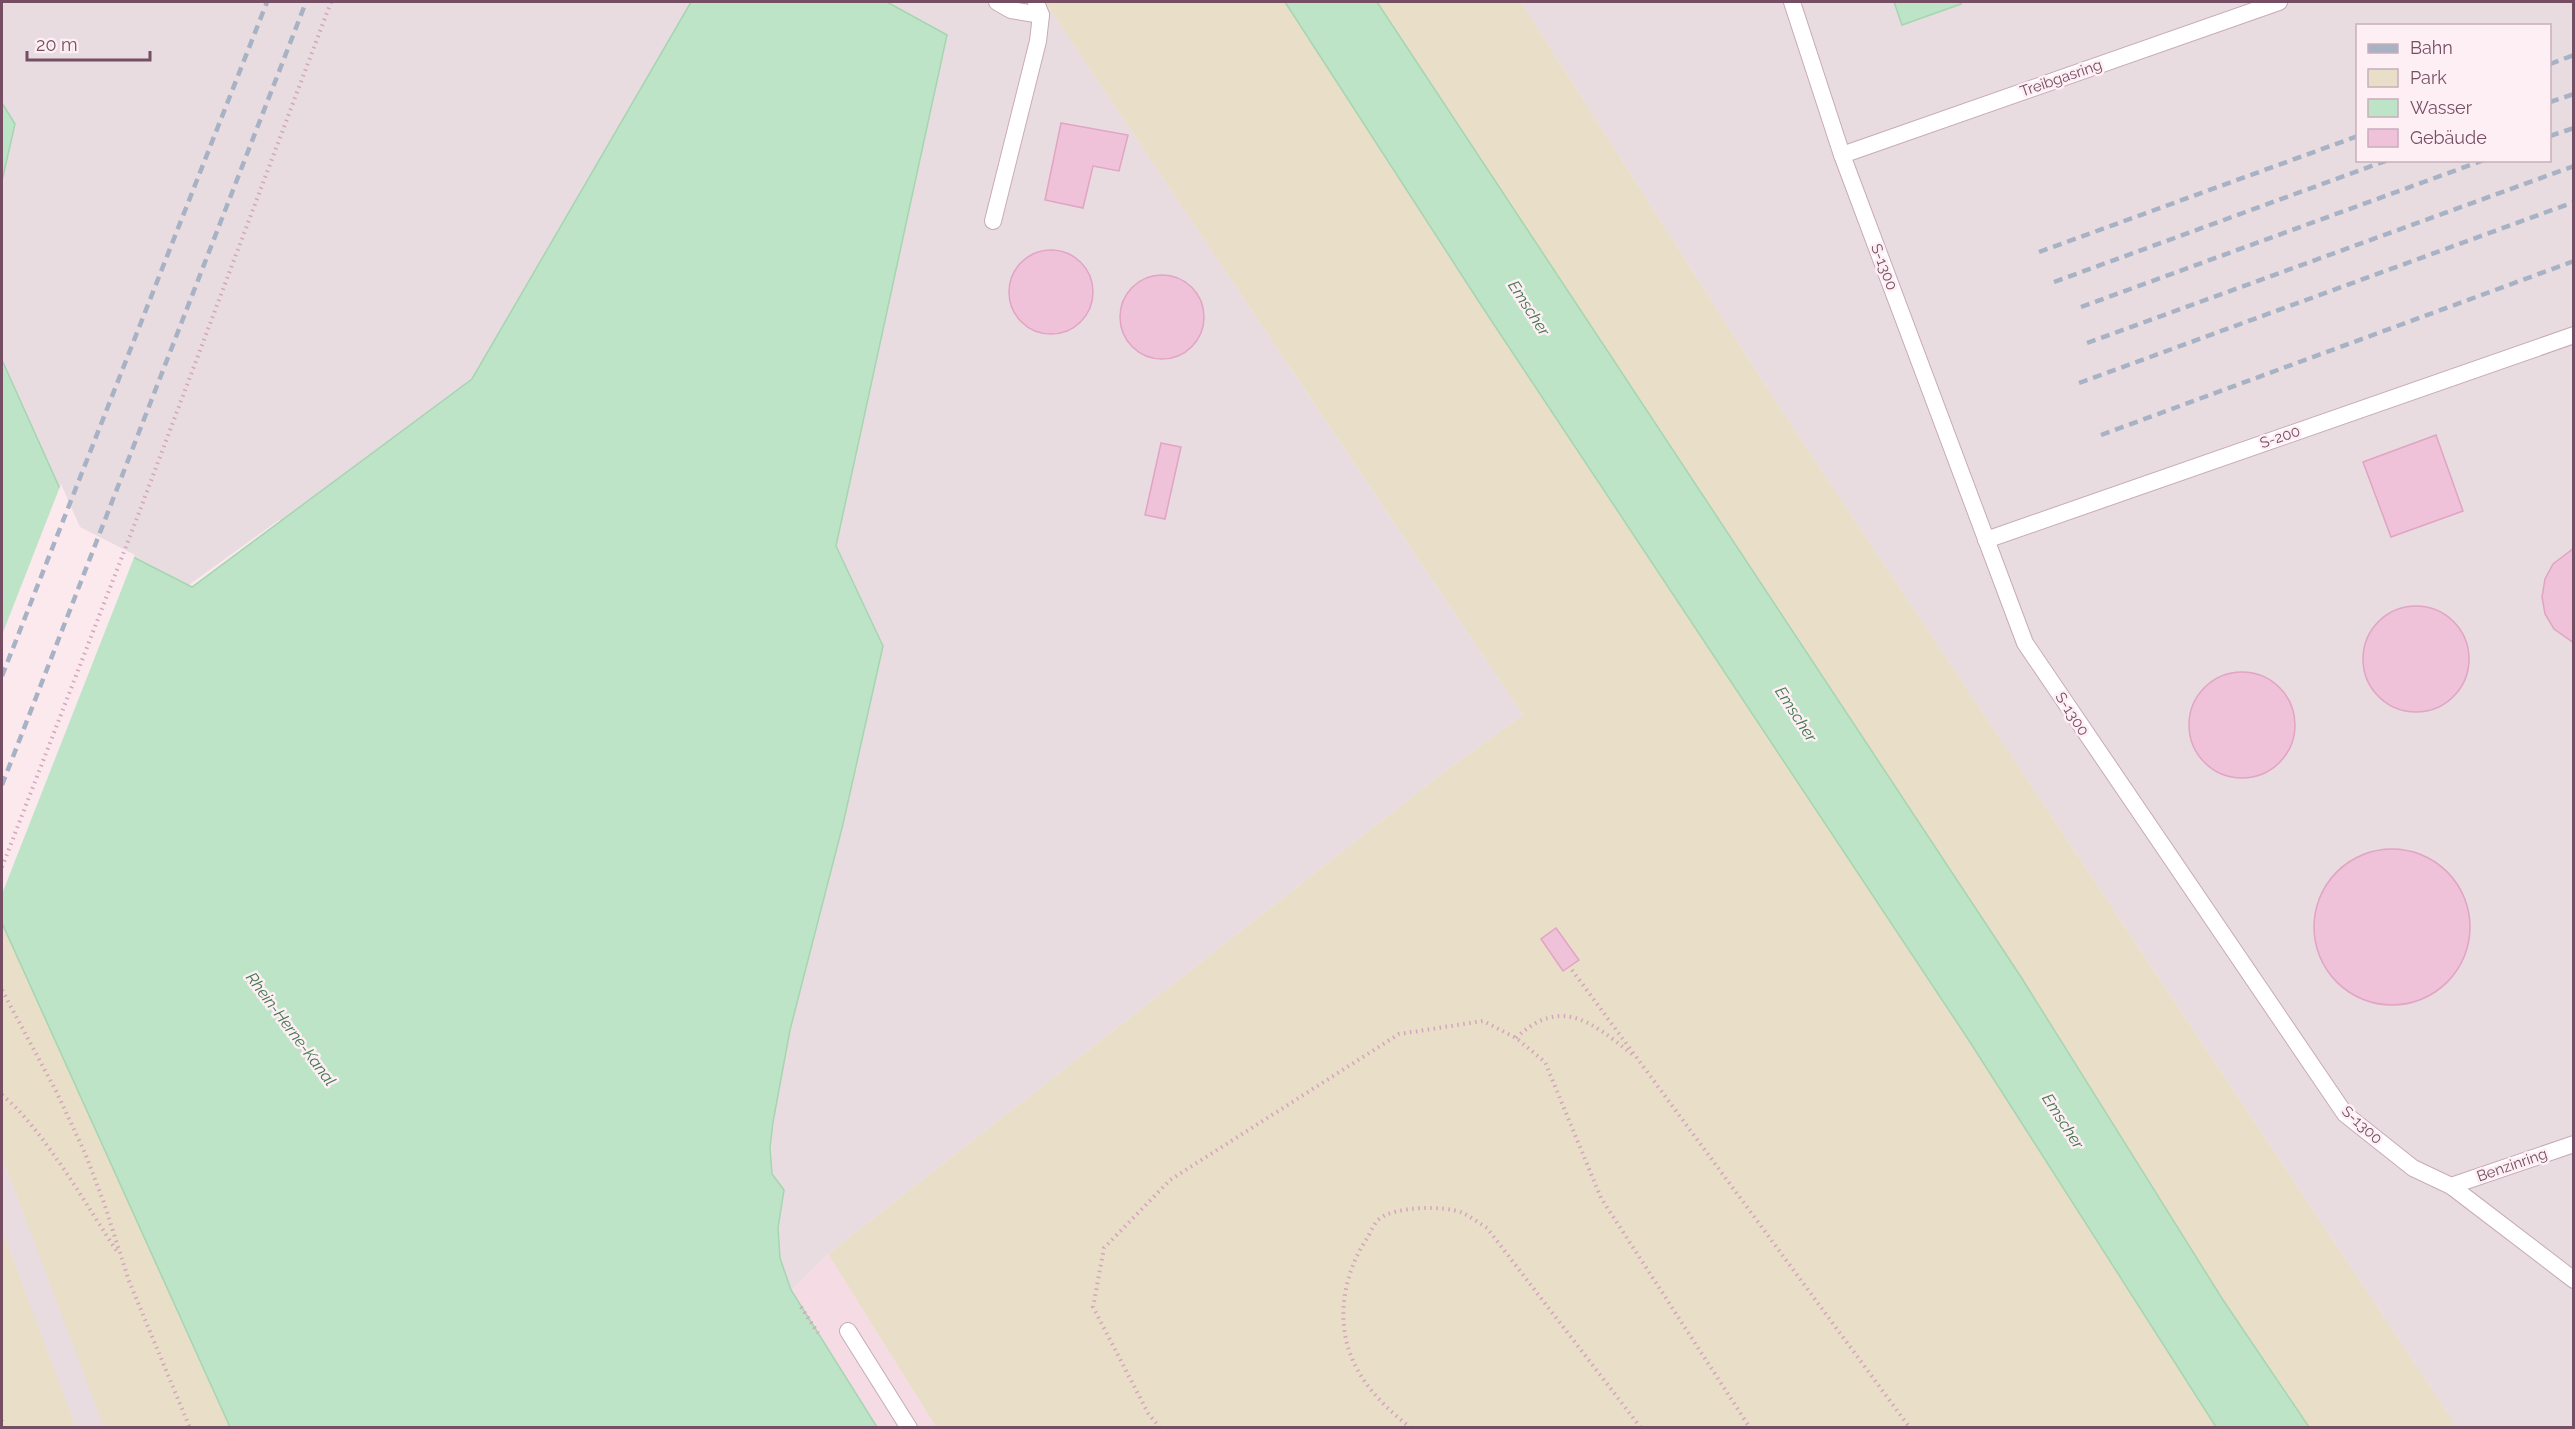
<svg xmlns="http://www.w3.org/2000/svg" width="2575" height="1429" font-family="Raleway,sans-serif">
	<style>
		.residential { fill: #f5dbe4 }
		.industrial { fill: #e8dce1; fill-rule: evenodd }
		.green { fill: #e9dec8 }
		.water { fill: #bee4c7; stroke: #a5d5b1; stroke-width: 1.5 }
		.pier { fill: #fbe9ee }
		.building { fill: #efc2d9; stroke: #e1a4c3; stroke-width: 1.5 }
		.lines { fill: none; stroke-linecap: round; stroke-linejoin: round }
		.service-casing { stroke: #c8aab8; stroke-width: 18 }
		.path { stroke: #d4a5bd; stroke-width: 4; stroke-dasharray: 1.5 4.5; stroke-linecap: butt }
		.service { stroke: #fff; stroke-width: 16 }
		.rail { stroke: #a7b2c5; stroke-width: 4.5; stroke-dasharray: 9 6; stroke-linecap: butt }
		.labels { text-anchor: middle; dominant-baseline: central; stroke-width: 5; stroke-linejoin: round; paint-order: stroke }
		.street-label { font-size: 15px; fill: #754e63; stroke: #feeff4 }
		.water-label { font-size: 16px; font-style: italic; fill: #427851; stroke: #feeff4 }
	</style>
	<rect width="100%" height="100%" fill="#fbe9ee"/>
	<!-- residential -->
	<path class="residential" d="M828,1254L936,1427H877L791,1291Z"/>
	<!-- industrial -->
	<g class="industrial">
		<path d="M2,2H1045L1523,715L1444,772L828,1254L791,1291L279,520L164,603L65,548L2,445Z"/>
		<path d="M1521,2H2573V1427H2457L1769,391ZM2358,26H2550V160H2358Z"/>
		<path d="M2,1157L101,1415L104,1427H75L2,1229Z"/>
	</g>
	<!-- green -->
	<g class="green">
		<path d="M1045,2H1521L1769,391L2457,1427H936L828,1254L1444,772L1523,715Z"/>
		<path d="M2,923L230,1427H104L2,1157Z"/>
		<path d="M2,1229L74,1422L75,1427H2Z"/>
	</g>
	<!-- water -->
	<g class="water">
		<path d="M691,2H887L947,35L836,546L883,646L843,824L790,1030L773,1122L770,1148L772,1174L784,1190L778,1228L780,1258L791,1290L877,1427H230L2,923V360L78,529L192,587L472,379Z"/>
		<path d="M1285,2H1377L2021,977L2223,1300L2309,1427H2216L1968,1039L1483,308Z"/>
		<path d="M1894,2H1960L1961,4L1902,25Z"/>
		<path d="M2,103L15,124L2,181Z"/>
	</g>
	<!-- pier -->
	<path class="pier" d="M61,484L80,527L135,555L2,894V635Z"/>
	<!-- building -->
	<g class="building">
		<path d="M1061,123L1128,135L1119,171L1093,166L1083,208L1045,200Z"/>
		<circle cx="1051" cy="292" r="42"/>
		<circle cx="1162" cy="317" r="42"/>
		<path d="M2436,435L2463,511L2391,537L2363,462Z"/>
		<path d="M1161,443L1181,447L1165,519L1145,515Z"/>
		<path d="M2574,548V643L2554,629L2545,614L2542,597L2545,579L2553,564Z"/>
		<circle cx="2416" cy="659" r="53"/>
		<circle cx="2242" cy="725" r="53"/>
		<circle cx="2392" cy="927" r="78"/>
		<path d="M1556,928L1579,960L1563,971L1541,939Z"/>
	</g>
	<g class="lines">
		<defs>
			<g id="service">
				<path d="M997,2L1011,10L1041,15"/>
				<path d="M1792,2L1842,155L2025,643L2345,1114L2413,1168L2451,1186L2574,1280"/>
				<path d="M1842,155L2279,2"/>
				<path d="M993,221L1038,41L1041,15L1036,2"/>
				<path d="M1986,540L2574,335"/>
				<path d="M2451,1186L2574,1144"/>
				<path d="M848,1331L909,1428"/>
			</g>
		</defs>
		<!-- service casing -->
		<use href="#service" class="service-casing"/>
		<!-- path -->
		<g class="path">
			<path d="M2,867L137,518L331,2"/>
			<path d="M1572,970L1910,1428"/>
			<path d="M2,990L56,1091L85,1153L104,1203L129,1281L190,1428"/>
			<path d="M1516,1038C1561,995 1593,1023 1633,1055"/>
			<path d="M2,1095C42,1127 88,1208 118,1253"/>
			<path d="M801,1307L818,1333"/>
			<path d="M2,1420V1421"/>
			<path d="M1160,1428L1148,1413L1093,1307L1104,1248L1170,1180L1399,1034L1483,1021L1516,1038L1545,1062L1601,1198L1750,1428"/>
			<path d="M1411,1428C1388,1410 1367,1390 1354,1363C1335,1323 1343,1275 1366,1240C1370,1234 1373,1225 1378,1220C1393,1206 1445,1205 1463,1213C1471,1217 1479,1223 1487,1228L1641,1428"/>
		</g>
		<!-- service -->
		<use href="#service" class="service"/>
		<!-- rail -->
		<g class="rail">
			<path d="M2550,64L2574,55"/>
			<path d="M2550,102L2574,94"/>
			<path d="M2550,136L2574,128"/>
			<path d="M2039,252L2358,136"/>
			<path d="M2054,282L2388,160"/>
			<path d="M2081,307L2484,160"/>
			<path d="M2087,343L2574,166"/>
			<path d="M2079,383L2574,202"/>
			<path d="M2101,435L2574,261"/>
			<path d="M2,676L267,2"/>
			<path d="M2,785L306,2"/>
		</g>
	</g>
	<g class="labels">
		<!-- street labels -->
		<g class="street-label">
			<text transform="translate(2061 78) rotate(-19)">Treibgasring</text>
			<text transform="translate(1884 267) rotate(69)">S-1300</text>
			<text transform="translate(2280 437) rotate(-19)">S-200</text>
			<text transform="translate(2072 714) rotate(57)">S-1300</text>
			<text transform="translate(2362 1125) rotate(42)">S-1300</text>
			<text transform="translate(2512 1165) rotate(-19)">Benzinring</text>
		</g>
		<!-- water labels -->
		<g class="water-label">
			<text transform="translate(1529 308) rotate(57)">Emscher</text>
			<text transform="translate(1796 714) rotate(57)">Emscher</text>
			<text transform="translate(291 1029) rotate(53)">Rhein-Herne-Kanal</text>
			<text transform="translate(2063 1121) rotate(57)">Emscher</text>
		</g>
	</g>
	<!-- border -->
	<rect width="2575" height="1429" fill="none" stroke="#754e63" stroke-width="6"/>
	<!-- legend -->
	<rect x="2356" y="24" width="195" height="138" fill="#feeff4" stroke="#c7afba" stroke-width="1.5"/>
	<rect x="2368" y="44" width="30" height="9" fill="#a7b2c5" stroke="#c7afba" stroke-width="1.5"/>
	<text x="2410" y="54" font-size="18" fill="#754e63">Bahn</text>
	<rect x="2368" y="69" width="30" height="18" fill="#e9dec8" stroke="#c7afba" stroke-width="1.5"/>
	<text x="2410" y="84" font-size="18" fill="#754e63">Park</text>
	<rect x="2368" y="99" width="30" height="18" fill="#bee4c7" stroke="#c7afba" stroke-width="1.5"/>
	<text x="2410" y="114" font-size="18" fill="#754e63">Wasser</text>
	<rect x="2368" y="129" width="30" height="18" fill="#efc2d9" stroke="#c7afba" stroke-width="1.5"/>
	<text x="2410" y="144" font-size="18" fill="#754e63">Gebäude</text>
	<!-- scale -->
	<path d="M27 51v9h123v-9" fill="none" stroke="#754e63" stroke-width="3"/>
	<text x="36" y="51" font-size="18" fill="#754e63" stroke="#feeff4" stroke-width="4.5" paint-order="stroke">20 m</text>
</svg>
